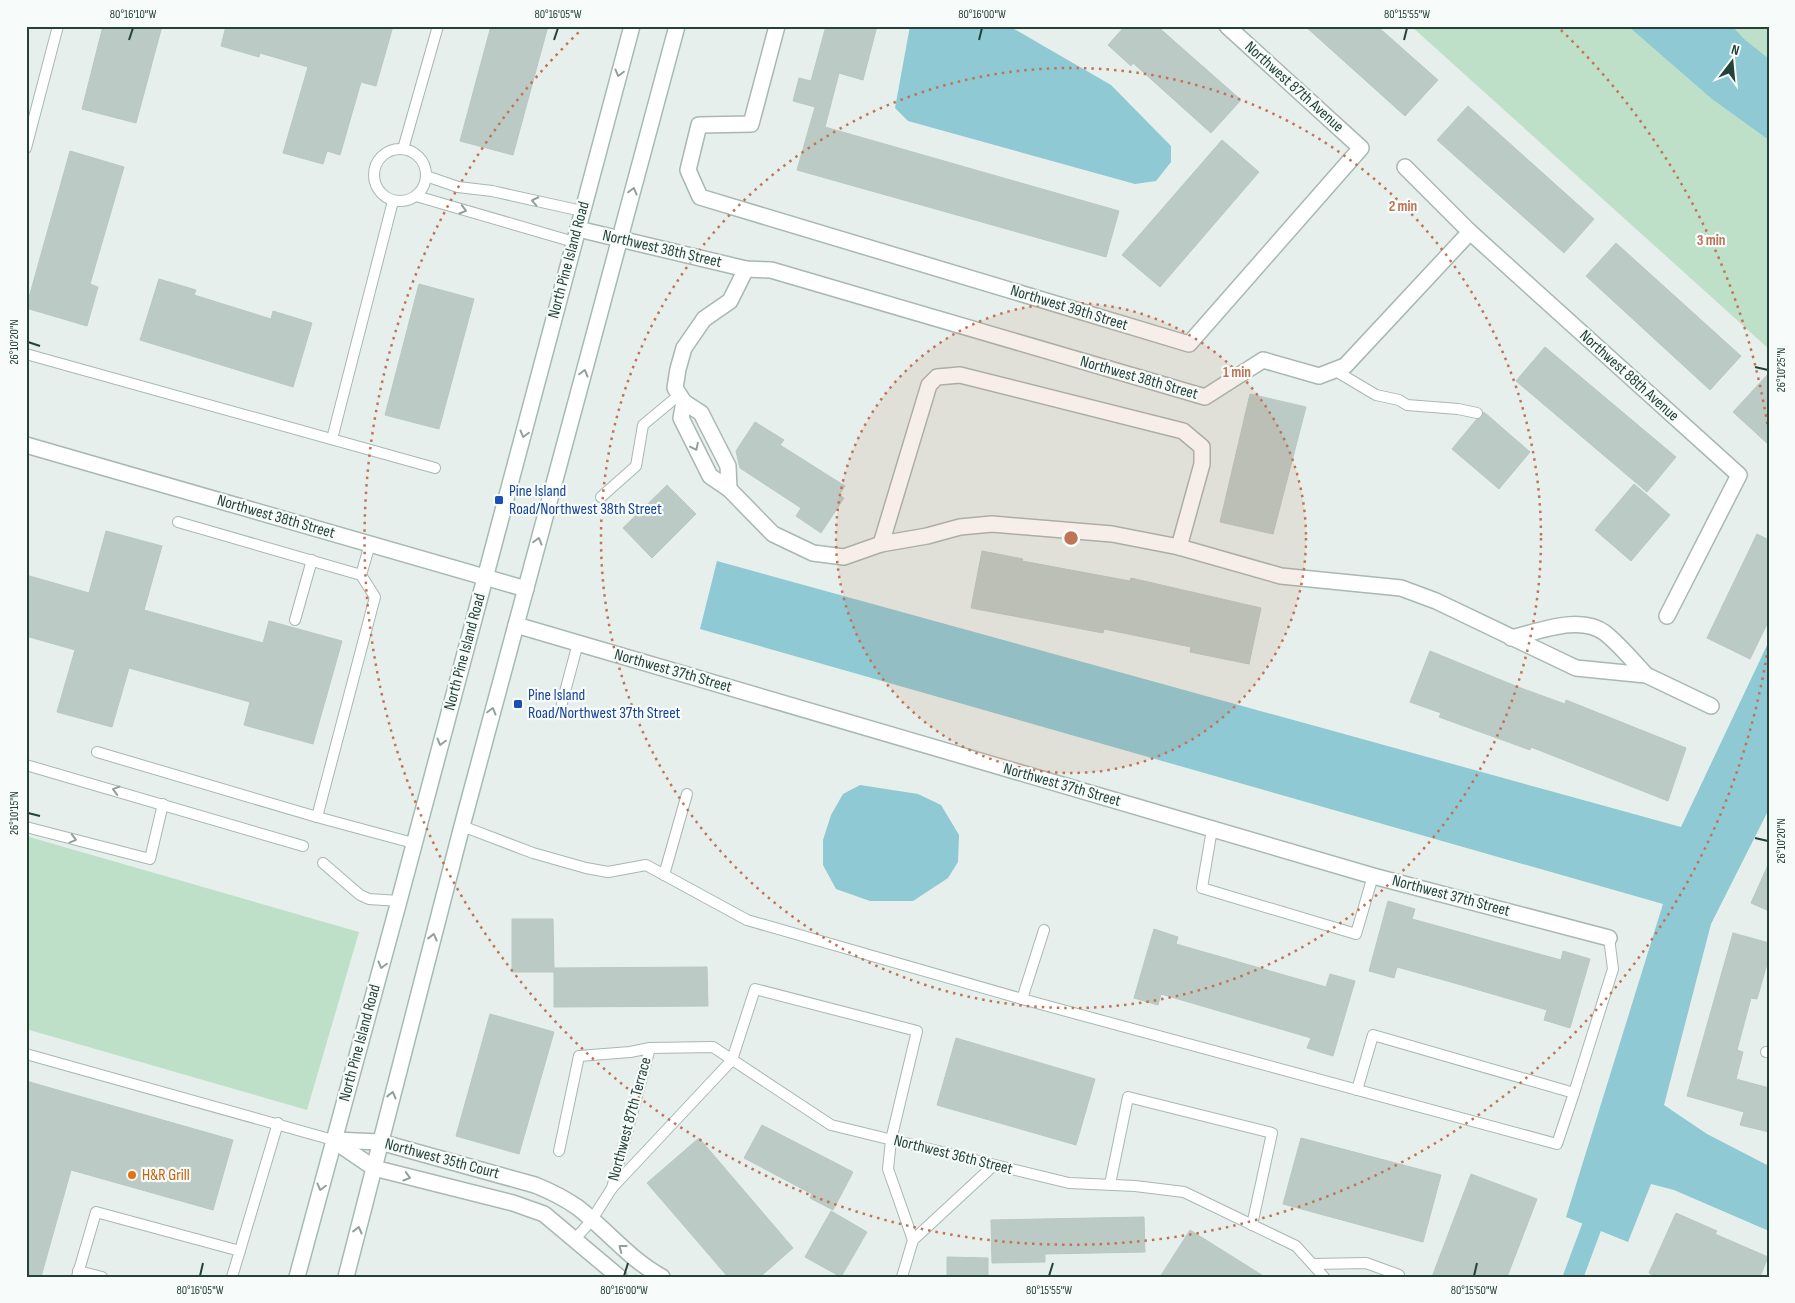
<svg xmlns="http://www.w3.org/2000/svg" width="1795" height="1303" font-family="'Sofia Sans Condensed',sans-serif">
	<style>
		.green { fill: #bfe0c8 }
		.water { fill: #8ec9d4 }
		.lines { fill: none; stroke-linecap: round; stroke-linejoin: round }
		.canal { stroke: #8ec9d4; stroke-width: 20 }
		.building { fill: #bbcac4; stroke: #b8c9c2 }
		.lane-casing { stroke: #a8b8b2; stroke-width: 12 }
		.street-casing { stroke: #a8b8b2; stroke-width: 18 }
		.secondary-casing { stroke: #a4bbb3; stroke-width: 18 }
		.lane { stroke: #fff; stroke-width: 10 }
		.street { stroke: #fff; stroke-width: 15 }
		.secondary { stroke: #fff; stroke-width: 15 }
		.oneway { stroke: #92a09c }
		.ticks { fill: none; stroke: #24423a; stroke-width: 2 }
		.ring { fill: none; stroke: #c07456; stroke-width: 2.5; stroke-dasharray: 2.5 5 }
		.transit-dot { fill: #1a4fb4; stroke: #f7fbf9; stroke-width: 2 }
		.food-dot { fill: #e8710a; stroke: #f7fbf9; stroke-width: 2 }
		.labels { text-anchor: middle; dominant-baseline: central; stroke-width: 4.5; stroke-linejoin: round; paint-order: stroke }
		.street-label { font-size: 16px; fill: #24423a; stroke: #f7fbf9 }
		.transit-label { font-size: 16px; fill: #164399; stroke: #f7fbf9; text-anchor: start }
		.food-label { font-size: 16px; fill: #c56008; stroke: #f7fbf9; text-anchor: start }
		.centre { fill: #c07456; stroke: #f7fbf9; stroke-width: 2.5 }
		.ring-label { font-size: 15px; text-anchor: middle; font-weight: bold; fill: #c07456; stroke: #f7fbf9; stroke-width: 4.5; stroke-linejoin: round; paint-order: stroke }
		.neatline { fill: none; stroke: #24423a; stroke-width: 2 }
		.ticks-label { font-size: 12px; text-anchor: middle; fill: #24423a }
	</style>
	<rect width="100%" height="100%" fill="#e6efeb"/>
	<!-- green -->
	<g class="green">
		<path d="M1411,26H1769V349Z"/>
		<path d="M26,836L359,932L307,1110L26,1029Z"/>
	</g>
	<!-- water -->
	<g class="water">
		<path d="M910,26H1009L1111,85L1171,146V162L1156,181L1135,184L908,121L895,108Z"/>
		<path d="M1628,26H1732L1744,39L1769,59V140L1712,99Z"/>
		<path d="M717,561L1681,827L1769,641V809L1711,924L1664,1105L1707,1134L1769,1166V1231L1674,1190L1651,1184L1628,1242L1566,1217L1663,904L700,629Z"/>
		<path d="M860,785L918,794L941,805L959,835L958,862L948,878L913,901H870L836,889L823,865V840L831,815L843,794Z"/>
	</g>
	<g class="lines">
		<!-- canal -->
		<path class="canal" d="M1573,1277L1601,1202"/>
	</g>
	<!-- building -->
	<g class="building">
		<path d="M103,26H162L136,123L82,109Z"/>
		<path d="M226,26H393L376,86L361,82L340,155L327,151L323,164L283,153L308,67L260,53L259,57L221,46Z"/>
		<path d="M491,26H548L513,155L460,141Z"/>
		<path d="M826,26H877L863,80L839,73L825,127L1119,211L1106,257L797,170L815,107L793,101L799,78L811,81Z"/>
		<path d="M1125,26H1157L1241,100L1211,133L1133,63L1131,66L1108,45Z"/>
		<path d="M1305,26H1377L1438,80L1405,116Z"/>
		<path d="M1468,106L1594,219L1564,253L1437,140Z"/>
		<path d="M1222,140L1259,172L1160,287L1122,255Z"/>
		<path d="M70,151L124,167L90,284L98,287L87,326L26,308Z"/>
		<path d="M1616,243L1741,356L1710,390L1586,276Z"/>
		<path d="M159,279L196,290L194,295L271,319L273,311L312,323L293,387L140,340Z"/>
		<path d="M419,284L474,299L439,429L385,415Z"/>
		<path d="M1545,347L1676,457L1647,492L1516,381Z"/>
		<path d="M1769,373V445L1733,412Z"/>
		<path d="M1250,394L1306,407L1273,534L1220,522Z"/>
		<path d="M1484,412L1530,452L1499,489L1452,449L1476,420L1482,417Z"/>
		<path d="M755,422L784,440L780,445L845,486L839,495L844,498L821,533L796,516L801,508L740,468L736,451Z"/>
		<path d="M1634,484L1670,515L1631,561L1595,530Z"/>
		<path d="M667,485L696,514L652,558L623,528Z"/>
		<path d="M106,531L162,546L144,610L263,643L269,621L342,641L313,744L244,725L250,702L129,668L112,727L57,712L75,650L26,636V575L89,593Z"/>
		<path d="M1757,534L1769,540V620L1750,659L1707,638Z"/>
		<path d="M982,551L1023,559L1022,561L1130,581L1131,578L1261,608L1249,664L1190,652L1191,647L1104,629L1103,633L971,608Z"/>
		<path d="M1430,651L1518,687L1565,704L1566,700L1686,748L1668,801L1531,747L1530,750L1439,717L1441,713L1410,702Z"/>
		<path d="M1769,863V911L1751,903Z"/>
		<path d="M1388,901L1415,909L1412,919L1488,940L1561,960L1563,951L1590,959L1570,1028L1544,1020L1547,1010L1458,984L1397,967L1394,978L1369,971Z"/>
		<path d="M512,919H553L554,968L707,967L708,1006L554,1007V972H512Z"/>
		<path d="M1154,929L1178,937L1176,944L1326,987L1330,974L1355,981L1333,1056L1307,1048L1311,1038L1161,994L1158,1005L1134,998Z"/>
		<path d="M1733,933L1769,943V957L1757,999L1751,998L1737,1050L1743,1052L1736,1079L1769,1088V1132L1740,1125L1744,1112L1687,1096Z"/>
		<path d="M490,1014L554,1032L519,1154L456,1136Z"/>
		<path d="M956,1038L1095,1079L1076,1145L937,1105Z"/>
		<path d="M26,1081L233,1140L213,1210L71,1170L41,1277H26Z"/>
		<path d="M762,1125L853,1172L833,1210L810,1198L812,1194L744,1158Z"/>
		<path d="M699,1138L793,1248L760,1277H728L647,1183Z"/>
		<path d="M1301,1138L1441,1175L1423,1242L1283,1204Z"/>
		<path d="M1471,1174L1537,1199L1507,1277H1432Z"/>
		<path d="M831,1211L867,1232L841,1277L805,1257Z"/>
		<path d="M1676,1213L1717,1231L1715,1234L1768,1257L1760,1277H1657L1649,1273Z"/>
		<path d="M1144,1217L1145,1252L1045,1254V1262L992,1263L991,1220Z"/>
		<path d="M1190,1230L1265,1277H1160Z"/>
		<path d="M947,1257L988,1258V1277H947Z"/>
	</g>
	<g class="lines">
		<defs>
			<g id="lane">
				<path d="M26,148L58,26"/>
				<circle cx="400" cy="175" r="26"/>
				<path d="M403,149L438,26"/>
				<path d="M426,176L458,187L492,191L582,211"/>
				<path d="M416,196L574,242"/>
				<path d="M26,354L435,468"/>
				<path d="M1334,370L1376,395L1399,400L1407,405L1458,409L1477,413"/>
				<path d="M332,439L393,201"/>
				<path d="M601,497L636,466L643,425L679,395"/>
				<path d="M178,522L361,575L370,544"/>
				<path d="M295,620L312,560"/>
				<path d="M562,703L578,643"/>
				<path d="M97,752L317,817L375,597L361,575"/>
				<path d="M26,765L303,846"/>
				<path d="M317,817L413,843"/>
				<path d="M462,826L533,853L586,868L608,872L646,865L747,920L1022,999L1044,930"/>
				<path d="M26,827L150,859L163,804"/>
				<path d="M1212,829L1202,888L1356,934L1373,876"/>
				<path d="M323,863L360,895L369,899L399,901"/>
				<path d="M664,875L687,794"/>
				<path d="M1022,999L1557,1144L1574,1093"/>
				<path d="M1766,1052H1769"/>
				<path d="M26,1054L333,1140"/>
				<path d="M1357,1090L1373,1035L1574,1093L1613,969L1609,938"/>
				<path d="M559,1151L579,1056L630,1052L650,1048L713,1047L831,1125L1069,1183L1135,1186L1184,1192L1296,1246L1324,1277"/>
				<path d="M1110,1184L1128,1097L1272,1133L1252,1225"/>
				<path d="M612,1188L732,1060L755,989L917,1031L891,1140L888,1169L913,1240"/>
				<path d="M575,1239L591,1221L612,1188L650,1048"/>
				<path d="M1313,1264L1366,1263L1399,1275L1398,1277"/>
				<path d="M78,1271L102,1277"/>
				<path d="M77,1277L96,1212L240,1251"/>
				<path d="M232,1277L278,1123"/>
				<path d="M902,1277L913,1240L994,1165"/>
			</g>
			<g id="street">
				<path d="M777,26L751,124L699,125L688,170L700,197L1189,344L1361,148L1227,26"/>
				<path d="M1405,167L1470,232L1739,475L1667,616"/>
				<path d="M578,229L746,269L771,270L1205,397L1263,360L1319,376L1345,366L1470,232"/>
				<path d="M684,402L681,418L710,476L729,489L773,534L813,553L844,557L881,544L927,536L960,527L992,524L1112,534L1179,547L1281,576L1401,588L1436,601L1576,668L1646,675L1711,706"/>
				<path d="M26,445L526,589"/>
				<path d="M729,489L728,466L701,413L684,402L675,388L678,369L684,348L704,319L730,301L746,269"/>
				<path d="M881,544L929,385L937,377L960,375L1183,431L1202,447V464L1179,547"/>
				<path d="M516,625L1373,876L1609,938"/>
				<path d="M1511,638C1538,632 1580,614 1605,633C1620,645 1633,661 1646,675"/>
				<path d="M333,1140L380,1142L535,1185C550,1191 564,1198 577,1207C606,1229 629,1259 662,1277"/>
				<path d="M333,1140L374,1168L513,1203L544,1214L619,1277"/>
			</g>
			<g id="secondary">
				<path d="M297,1277L399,901L632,26"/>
				<path d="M346,1277L462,826L677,26"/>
			</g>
		</defs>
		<!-- lane casing -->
		<use href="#lane" class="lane-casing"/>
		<!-- street casing -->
		<use href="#street" class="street-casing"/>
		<!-- secondary casing -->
		<use href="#secondary" class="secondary-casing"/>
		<!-- lane -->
		<use href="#lane" class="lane"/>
		<!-- street -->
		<use href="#street" class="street"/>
		<!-- secondary -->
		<use href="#secondary" class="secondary"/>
	</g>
	<!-- one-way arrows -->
	<defs><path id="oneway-chevron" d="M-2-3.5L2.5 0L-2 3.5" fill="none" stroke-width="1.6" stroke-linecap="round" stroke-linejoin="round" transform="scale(1.25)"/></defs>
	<g class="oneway">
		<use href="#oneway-chevron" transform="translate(619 73) rotate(105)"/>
		<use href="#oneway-chevron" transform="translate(633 191) rotate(-75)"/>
		<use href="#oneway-chevron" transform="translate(535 201) rotate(-168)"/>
		<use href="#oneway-chevron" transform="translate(463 210) rotate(16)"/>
		<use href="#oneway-chevron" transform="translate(584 373) rotate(-75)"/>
		<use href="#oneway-chevron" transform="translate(524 434) rotate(105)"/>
		<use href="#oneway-chevron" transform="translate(695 447) rotate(64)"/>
		<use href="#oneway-chevron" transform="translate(538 541) rotate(-75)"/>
		<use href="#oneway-chevron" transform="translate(492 711) rotate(-75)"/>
		<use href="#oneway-chevron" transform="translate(441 742) rotate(105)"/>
		<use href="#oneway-chevron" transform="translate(116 790) rotate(-164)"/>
		<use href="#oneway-chevron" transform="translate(73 839) rotate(15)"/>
		<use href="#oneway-chevron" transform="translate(433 937) rotate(-76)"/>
		<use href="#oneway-chevron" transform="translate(382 965) rotate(105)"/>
		<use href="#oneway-chevron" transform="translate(392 1095) rotate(-76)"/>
		<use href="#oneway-chevron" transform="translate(407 1177) rotate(16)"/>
		<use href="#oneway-chevron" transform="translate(321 1187) rotate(105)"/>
		<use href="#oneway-chevron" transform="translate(358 1230) rotate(-76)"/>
		<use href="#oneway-chevron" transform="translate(622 1248) rotate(-142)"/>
	</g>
	<!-- ticks -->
	<path class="ticks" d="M129,40L133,28M554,40L558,28M979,40L982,28M1404,40L1407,28M28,342L40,346M1755,367L1768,370M28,813L40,816M1755,838L1768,841M200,1276L203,1263M624,1276L628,1263M1049,1276L1053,1263M1474,1276L1477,1263"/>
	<!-- distance rings -->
	<circle cx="1071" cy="538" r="235" fill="#c07456" fill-opacity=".12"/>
	<g class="ring">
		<circle cx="1071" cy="538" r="235"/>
		<circle cx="1071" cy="538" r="470"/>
		<path d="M1768 648A706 706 0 1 1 581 30M1561 30A706 706 0 0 1 1768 428"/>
	</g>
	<!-- markers -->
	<g class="transit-dot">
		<rect x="494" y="495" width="10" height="10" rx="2.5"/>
		<rect x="513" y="699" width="10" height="10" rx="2.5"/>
	</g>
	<circle class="food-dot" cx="132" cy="1175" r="5"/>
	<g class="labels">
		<!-- street labels -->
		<g class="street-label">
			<text transform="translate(1294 87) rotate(42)">Northwest 87th Avenue</text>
			<text transform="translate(662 249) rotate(13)">Northwest 38th Street</text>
			<text transform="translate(569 260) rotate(-75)">North Pine Island Road</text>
			<text transform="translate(1069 308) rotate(17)">Northwest 39th Street</text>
			<text transform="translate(1629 376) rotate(42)">Northwest 88th Avenue</text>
			<text transform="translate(1139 378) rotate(16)">Northwest 38th Street</text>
			<text transform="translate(276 517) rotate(16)">Northwest 38th Street</text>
			<text transform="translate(465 652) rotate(-75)">North Pine Island Road</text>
			<text transform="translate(673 671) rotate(16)">Northwest 37th Street</text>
			<text transform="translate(1062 785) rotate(16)">Northwest 37th Street</text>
			<text transform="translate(1451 896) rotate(15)">Northwest 37th Street</text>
			<text transform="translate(360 1043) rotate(-75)">North Pine Island Road</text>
			<text transform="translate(630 1119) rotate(-75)">Northwest 87th Terrace</text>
			<text transform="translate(953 1155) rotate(14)">Northwest 36th Street</text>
			<text transform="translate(442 1159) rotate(15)">Northwest 35th Court</text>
		</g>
		<!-- transit labels -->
		<g class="transit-label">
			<text x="509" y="491">Pine Island<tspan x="509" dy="18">Road/Northwest 38th Street</tspan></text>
			<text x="528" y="695">Pine Island<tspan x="528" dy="18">Road/Northwest 37th Street</tspan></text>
		</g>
		<!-- food labels -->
		<g class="food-label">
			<text x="142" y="1175">H&amp;R Grill</text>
		</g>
	</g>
	<circle cx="1071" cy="538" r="8" class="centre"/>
	<g class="ring-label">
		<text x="1403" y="211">2 min</text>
		<text x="1711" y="245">3 min</text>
		<text x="1237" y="377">1 min</text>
	</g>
	<!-- border -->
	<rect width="1795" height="1303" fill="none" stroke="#f7fbf9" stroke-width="55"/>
	<!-- north arrow -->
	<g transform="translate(1732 62) rotate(16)" stroke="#f7fbf9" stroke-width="4" paint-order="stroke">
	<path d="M0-4L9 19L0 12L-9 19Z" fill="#24423a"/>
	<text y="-8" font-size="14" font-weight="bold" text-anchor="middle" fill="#24423a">N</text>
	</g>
	<rect x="28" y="28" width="1740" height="1248" class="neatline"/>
	<g class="ticks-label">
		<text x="133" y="18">80°16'10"W</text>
		<text x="558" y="18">80°16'05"W</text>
		<text x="982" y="18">80°16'00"W</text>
		<text x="1407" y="18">80°15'55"W</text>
		<text transform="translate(14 342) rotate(-90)" y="4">26°10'20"N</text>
		<text transform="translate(1781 370) rotate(-90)" y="4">26°10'25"N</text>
		<text transform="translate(14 813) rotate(-90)" y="4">26°10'15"N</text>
		<text transform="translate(1781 841) rotate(-90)" y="4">26°10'20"N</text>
		<text x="200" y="1294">80°16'05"W</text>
		<text x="624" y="1294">80°16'00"W</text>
		<text x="1049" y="1294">80°15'55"W</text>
		<text x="1474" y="1294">80°15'50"W</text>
	</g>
</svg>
